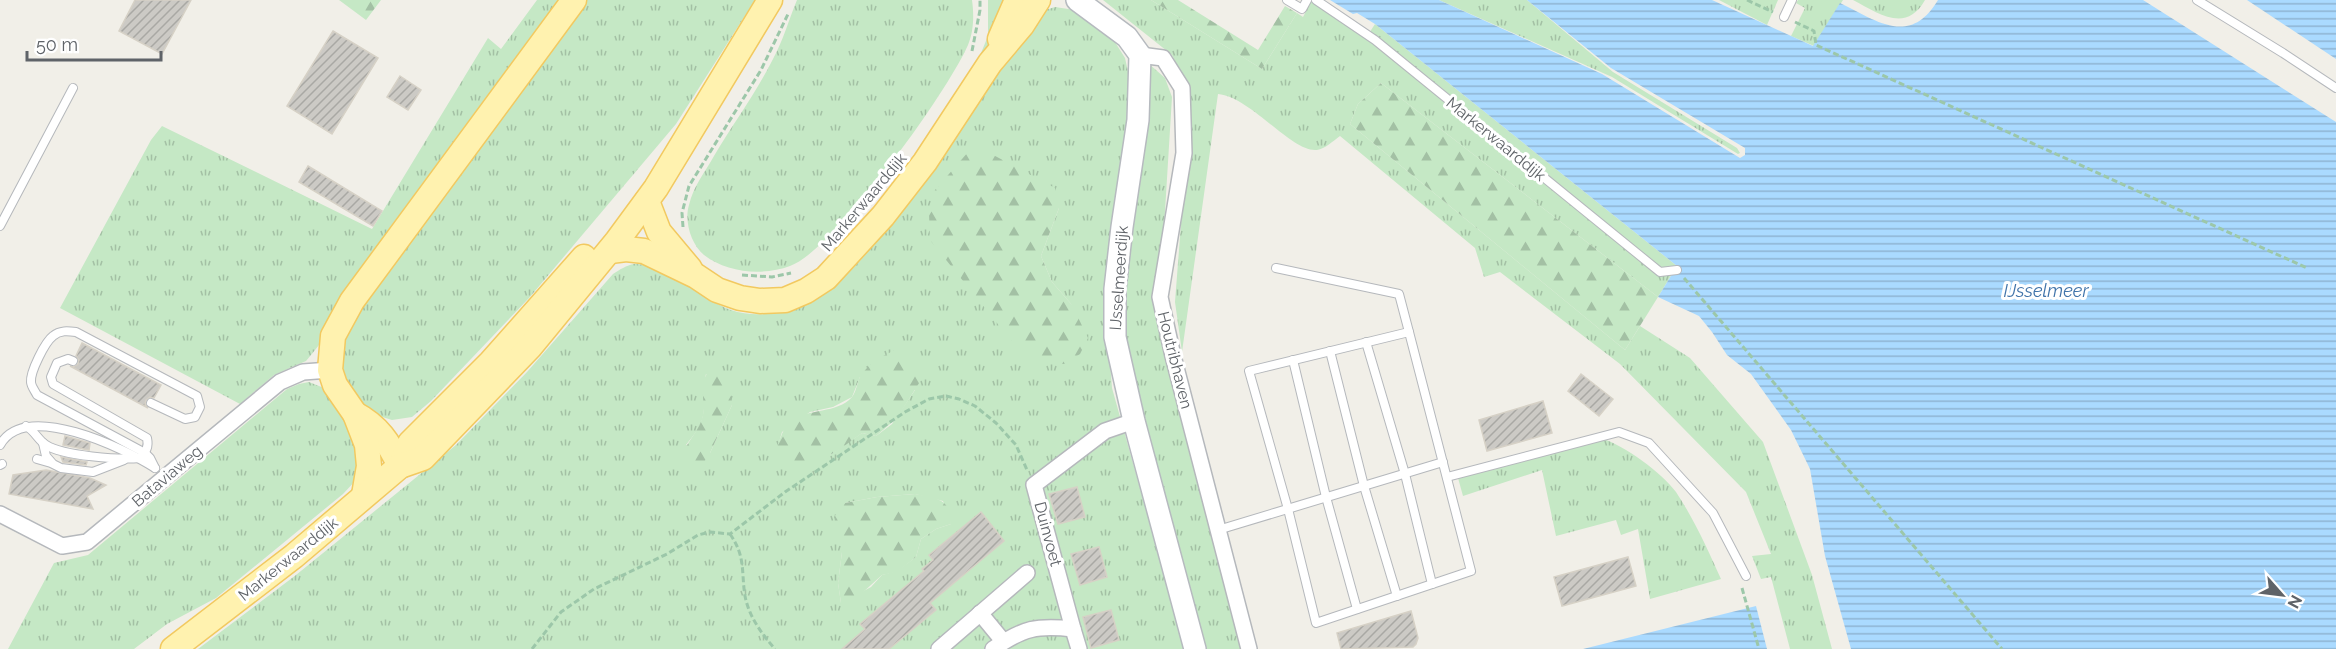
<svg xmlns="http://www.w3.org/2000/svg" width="2336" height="649" font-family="Raleway,sans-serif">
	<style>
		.grass { fill: url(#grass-tufts); fill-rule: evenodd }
		.forest { fill: url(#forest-firs) }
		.water { fill: url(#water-rules) }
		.building { fill: url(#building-hatch); stroke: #d6d1c6; stroke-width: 1.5 }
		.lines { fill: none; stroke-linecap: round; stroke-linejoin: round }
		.lane-casing { stroke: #b5b8bc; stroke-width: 10 }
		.street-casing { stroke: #b5b8bc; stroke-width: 18 }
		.secondary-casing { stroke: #b6babf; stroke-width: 24 }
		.primary-casing { stroke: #f2c960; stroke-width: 27 }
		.path { stroke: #9cc7a9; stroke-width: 3; stroke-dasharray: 6 3; stroke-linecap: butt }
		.lane { stroke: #fff; stroke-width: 8 }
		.street { stroke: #fff; stroke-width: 15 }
		.secondary { stroke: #fff; stroke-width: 21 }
		.primary { stroke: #fff2af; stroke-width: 24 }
		.labels { text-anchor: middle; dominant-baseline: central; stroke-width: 6; stroke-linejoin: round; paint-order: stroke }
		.street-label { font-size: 16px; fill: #5f6368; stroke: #fff }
		.water-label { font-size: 18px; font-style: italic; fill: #4174aa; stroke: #fff }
	</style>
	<defs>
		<pattern id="grass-tufts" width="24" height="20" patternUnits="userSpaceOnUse" patternTransform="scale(1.5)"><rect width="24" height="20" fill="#c5e8c5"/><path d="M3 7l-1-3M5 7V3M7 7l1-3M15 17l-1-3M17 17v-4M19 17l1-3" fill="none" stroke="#a3c0a4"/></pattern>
		<pattern id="forest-firs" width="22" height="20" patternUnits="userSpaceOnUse" patternTransform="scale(1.5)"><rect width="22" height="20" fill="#c5e8c5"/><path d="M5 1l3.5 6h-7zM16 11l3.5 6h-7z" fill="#a3c0a4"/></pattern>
		<pattern id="water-rules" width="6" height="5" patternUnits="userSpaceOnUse" patternTransform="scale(1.5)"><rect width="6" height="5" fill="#aadaff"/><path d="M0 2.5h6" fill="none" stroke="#8eb4d2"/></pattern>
		<pattern id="building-hatch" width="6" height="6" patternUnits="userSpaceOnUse" patternTransform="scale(1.5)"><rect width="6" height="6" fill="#cccac5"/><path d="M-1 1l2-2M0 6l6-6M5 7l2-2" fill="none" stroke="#a9a8a4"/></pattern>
	</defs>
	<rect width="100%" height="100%" fill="#f1efe8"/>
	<!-- grass -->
	<g class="grass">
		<path d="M537,0H558L394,222L333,309L319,345L311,355L306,361L274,375L240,404L60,308L151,140L162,126L372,229L488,38L501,49Z"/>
		<path d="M584,0H755L676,124L529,298L431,401L412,417L392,420L376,415L361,405L347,384L342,364V346L353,320Z"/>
		<path d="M797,0H972C974,14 974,31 968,45C948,91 835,250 790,266C763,276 727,273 704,255C691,244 684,221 689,205C693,187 705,172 714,156C733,124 756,93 773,59C783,41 789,19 797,0Z"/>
		<path d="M988,0H1004L997,29L972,75L988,36Z"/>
		<path d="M1103,0H1151L1262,69L1297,13L1303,17L1312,0L1366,38L1375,24L1677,266L1658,297L1381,83L1358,104L1350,124L1625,350L1640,326L1690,358L1763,442L1812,575L1832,649H1790L1771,577L1761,579L1752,556L1771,554L1746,492L1620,364L1500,272L1484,277L1475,248L1340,136C1333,141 1325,149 1317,150C1292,153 1251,97 1218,94L1182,352L1175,302L1189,120L1188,87L1172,55Z"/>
		<path d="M1439,0H1527L1613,72L1737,148L1740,153L1738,154L1612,77Z"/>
		<path d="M1719,0H1778L1767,25Z"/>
		<path d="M1798,0H1843L1814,46L1791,36L1805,8L1796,3Z"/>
		<path d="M1853,0H1925C1906,34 1878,13 1853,0Z"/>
		<path d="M1055,7L1075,10L1108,31L1125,58L1134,98L1105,297L1112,388L1185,649H198L296,575L456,445L527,372L613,274C619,270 627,265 634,264C662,262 703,300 731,310C763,321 800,310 827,291C848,276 867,253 884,232C938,167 981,93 1028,22L1039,12ZM935,190L1059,208L1041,256L1052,282L1072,305ZM706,374L732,405L710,453L686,445C693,436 701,427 703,416C706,401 702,390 706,374ZM860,377L915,390L892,424L876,436L862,433L830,455L778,446L782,432L810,412L833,407L852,397ZM915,494L943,501L951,524L936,529L921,539L916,557L897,571L882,575L871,587L841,603L838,583L842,552L845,503L877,497Z"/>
		<path d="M1148,63L1165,78L1172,97L1159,309L1249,649H1203L1140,414L1125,341L1121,301L1151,77Z"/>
		<path d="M309,382L329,390L358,445V478L343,494L216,598L167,624L134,649H8L54,563L88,555L287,389L299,384Z"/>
		<path d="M1601,438C1625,446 1661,472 1676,492C1694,519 1708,550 1721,579L1650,599L1638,529L1621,535L1616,520L1556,536L1542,470L1463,496L1458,478Z"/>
	</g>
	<!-- forest -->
	<g class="forest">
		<path d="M339,0H381L366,20Z"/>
		<path d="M1151,0H1178L1258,50L1285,6L1297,13L1262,69Z"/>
		<path d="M1381,83L1658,297L1625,350L1350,124L1358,104Z"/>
		<path d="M984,150L1055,188L1059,208L1041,256L1052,282L1072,305L1088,338L1080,354L1064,364L1026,359L930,240L929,213L935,190L969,151Z"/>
		<path d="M895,350L921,366V380L897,418L876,436L862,433C847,444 814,471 795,462C788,459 782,451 777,446C781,438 783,427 791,421C808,408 837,414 852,397C856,392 857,384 859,379C867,364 880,357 895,350Z"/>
		<path d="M711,370L722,373L730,383L732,405L710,453L703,464L686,462L683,453C688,440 700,430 703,415C706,401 697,380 711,370Z"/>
		<path d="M915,494C936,498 951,498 951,524L936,529L921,539L916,557L897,572L882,575L850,604L841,603L838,583L842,552V535L834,517L845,503L877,497Z"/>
	</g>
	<!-- water -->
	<g class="water">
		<path d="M1330,0H1439L1602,74L1740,158L1745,155V148L1611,68L1527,0H1712L1813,46L1840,3C1877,21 1910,47 1938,0H2143L2336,122V649H1851L1825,556L1810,469L1791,430L1751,374L1727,355L1712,332L1699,316L1658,297L1677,266L1375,24L1357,13L1353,14Z"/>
		<path d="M2247,0H2336V59Z"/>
		<path d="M1756,606L1767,649H1583Z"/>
	</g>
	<!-- building -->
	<g class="building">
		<path d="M135,0H191L162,54L119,31Z"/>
		<path d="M333,31L378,58L332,134L287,106Z"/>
		<path d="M400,76L421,90L408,110L387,97Z"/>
		<path d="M308,166L382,211L373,226L299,182Z"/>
		<path d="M82,343L161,385L154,398L150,397L146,400L145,404L148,408L70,366L74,367L78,364L79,360L76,356Z"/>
		<path d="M1581,374L1613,399L1599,416L1568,391Z"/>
		<path d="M1543,401L1552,433L1487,451L1479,420Z"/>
		<path d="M65,436L90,443L89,450L63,445Z"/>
		<path d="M61,457L87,462L86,465L63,462Z"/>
		<path d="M46,470L90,478L106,485L87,496L93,509L9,494L13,475Z"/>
		<path d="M1077,487L1085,517L1058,524L1049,494Z"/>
		<path d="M981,512L1004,541L930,603L936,610L889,649H842L865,629L860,624L924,571L922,569L933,560L929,555Z"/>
		<path d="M1099,547L1107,577L1080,585L1071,554Z"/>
		<path d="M1628,557L1636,586L1562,606L1554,577Z"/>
		<path d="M1111,610L1119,640L1091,648L1083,617Z"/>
		<path d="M1411,611L1418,638L1416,644L1413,647L1341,649L1337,633Z"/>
	</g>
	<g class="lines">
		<defs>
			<g id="lane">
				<path d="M1287,0L1302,9L1307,0"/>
				<path d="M1316,0L1375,40L1660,272L1677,270"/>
				<path d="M2197,0L2283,53L2336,88"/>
				<path d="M1784,17L1792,0"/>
				<path d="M0,226L73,88"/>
				<path d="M1276,268L1399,294L1409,332"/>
				<path d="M1409,332L1471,571L1316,623L1288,509L1249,371Z"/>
				<path d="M1366,342L1405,474L1432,584"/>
				<path d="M1330,351L1364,486L1397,596"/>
				<path d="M1293,360L1326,497L1357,609"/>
				<path d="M151,403L185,419L195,417L200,407L197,396L76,332C68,331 60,330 53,336C45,342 30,372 31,382C31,386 35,391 37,395L145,453L150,458L155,468"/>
				<path d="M26,426C35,431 38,440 46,445C63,456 120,460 140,458C146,452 149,447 147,438L53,384L51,377L57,363L68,359L73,361"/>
				<path d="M43,443L46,456L53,464L61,468L93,472L124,460"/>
				<path d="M0,445C25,400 124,448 155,468"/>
				<path d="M37,459L51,463"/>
				<path d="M0,465L2,464"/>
				<path d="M1447,477L1619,432L1649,443L1713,513L1746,576"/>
				<path d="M1218,530L1443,462"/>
			</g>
			<g id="street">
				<path d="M1140,55L1163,58L1182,88L1184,153L1160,297L1173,356L1249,649"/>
				<path d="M0,514L62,546L87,542L280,382L303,372L330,370"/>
				<path d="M980,613L1003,641"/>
				<path d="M1073,629L1079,649"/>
				<path d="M939,649L1027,573"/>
				<path d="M993,649C1023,628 1037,625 1073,629L1034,485L1105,431L1134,421"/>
			</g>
			<path id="secondary" d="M1077,0L1127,37L1140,55L1138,120L1122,227L1115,289V337L1134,421L1195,649"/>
			<g id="primary">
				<path d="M1000,39L1017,0"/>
				<path d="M647,201L659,232L690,269"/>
				<path d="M610,251L626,249L644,251L696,276L717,290L740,298L760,301L785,300L806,291L826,278L883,216L925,162L990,63L1022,25L1038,0"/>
				<path d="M355,414C378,426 389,443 400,466"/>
				<path d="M400,466L410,443L491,362L584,257"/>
				<path d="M364,495L369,466L367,445L355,414L335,385L330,370L333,336L352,301L574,0"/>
				<path d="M173,649L294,556L400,466L423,458L530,347L617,241L656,188L770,0"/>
			</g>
		</defs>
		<!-- lane casing -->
		<use href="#lane" class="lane-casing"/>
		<!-- street casing -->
		<use href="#street" class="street-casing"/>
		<!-- secondary casing -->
		<use href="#secondary" class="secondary-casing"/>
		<!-- primary casing -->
		<use href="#primary" class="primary-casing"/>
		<!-- path -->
		<g class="path">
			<path d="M1747,0L1773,12"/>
			<path d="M1795,22L1814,31L1816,45L2307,268"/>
			<path d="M972,51L980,10V0"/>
			<path d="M683,227L682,213L689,186L761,70L789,12"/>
			<path d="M742,275L772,277L791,273"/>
			<path d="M1684,278L2002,649"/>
			<path d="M730,534C746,557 741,571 745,596C749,617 762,634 775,649"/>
			<path d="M1742,588L1759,649"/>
			<path d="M532,649L561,612L594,589L667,554L698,535L710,532L730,534L785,492L905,412L929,399L946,396L959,399L975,406L996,423L1016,445L1027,470"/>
		</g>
		<!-- lane -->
		<use href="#lane" class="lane"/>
		<!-- street -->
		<use href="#street" class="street"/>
		<!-- secondary -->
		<use href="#secondary" class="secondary"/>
		<!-- primary -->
		<use href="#primary" class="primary"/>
	</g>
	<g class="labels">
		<!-- street labels -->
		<g class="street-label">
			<text transform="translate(1496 139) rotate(39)">Markerwaarddijk</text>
			<text transform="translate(864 202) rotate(-50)">Markerwaarddijk</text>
			<text transform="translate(1119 278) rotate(-86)">IJsselmeerdijk</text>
			<text transform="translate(1175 360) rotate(76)">Houtribhaven</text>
			<text transform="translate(167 476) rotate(-40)">Bataviaweg</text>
			<text transform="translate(1048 534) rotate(75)">Duinvoet</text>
			<text transform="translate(288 559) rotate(-39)">Markerwaarddijk</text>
		</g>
		<!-- water labels -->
		<g class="water-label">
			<text x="2046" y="290">IJsselmeer</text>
		</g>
	</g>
	<!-- north arrow -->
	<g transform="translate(2282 595) rotate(118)" stroke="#ffffff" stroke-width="4.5" paint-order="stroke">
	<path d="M0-4.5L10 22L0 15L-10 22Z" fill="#5f6368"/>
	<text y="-9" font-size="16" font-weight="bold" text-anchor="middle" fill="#5f6368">N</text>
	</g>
	<!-- scale -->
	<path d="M27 51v9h134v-9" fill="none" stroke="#5f6368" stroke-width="3"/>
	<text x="36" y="51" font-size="18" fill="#5f6368" stroke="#ffffff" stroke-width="4.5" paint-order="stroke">50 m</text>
</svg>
